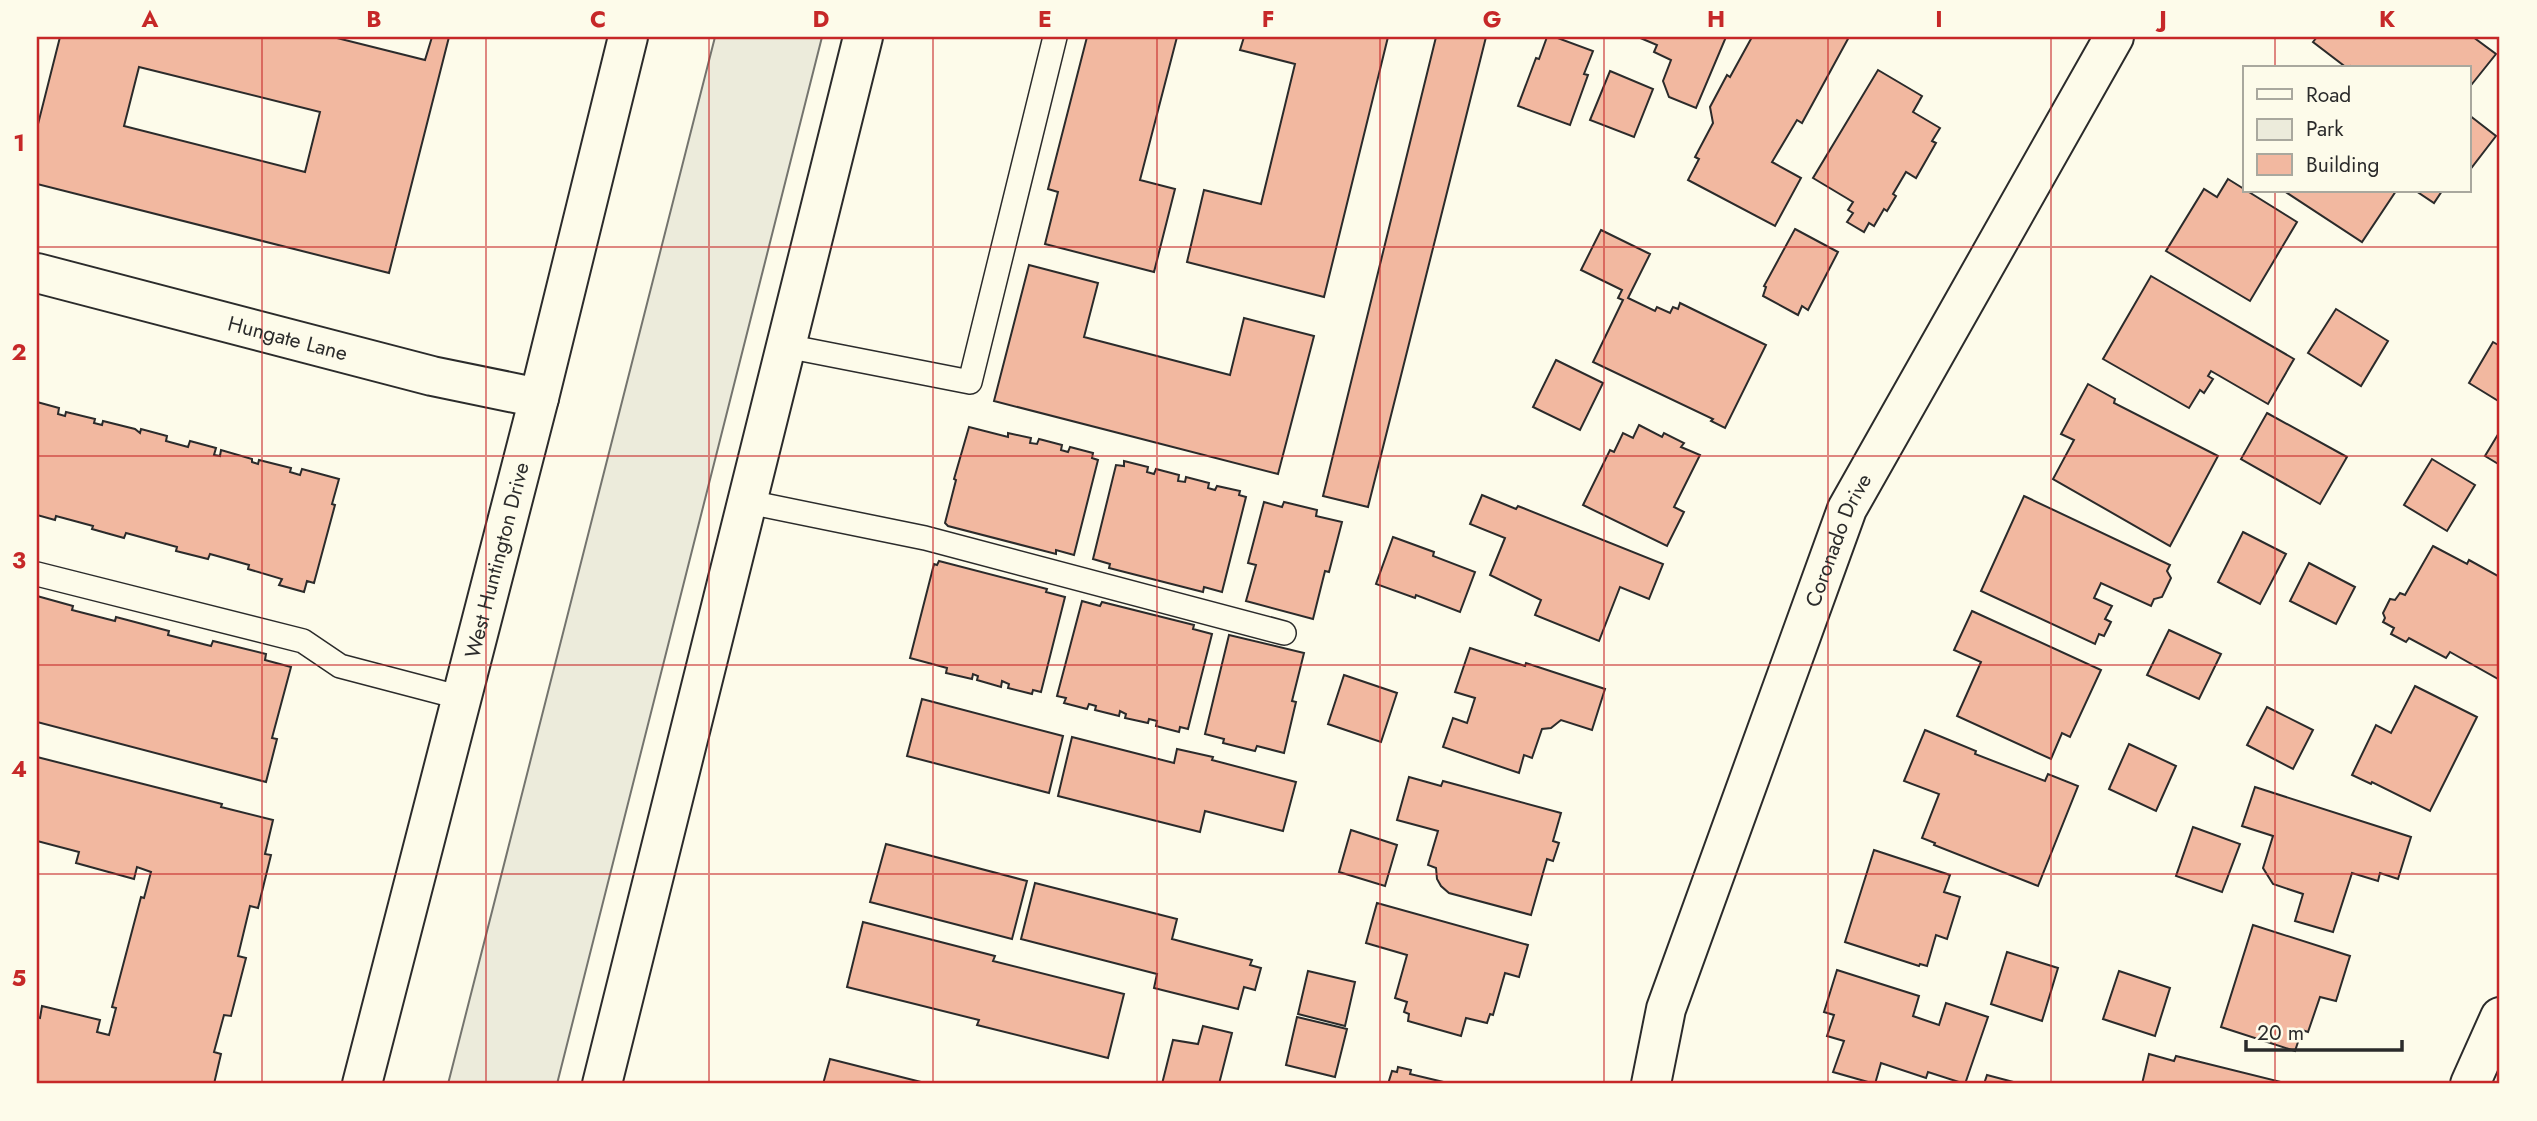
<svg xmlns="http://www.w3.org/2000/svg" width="2537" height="1121" font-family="Jost,sans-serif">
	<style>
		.green { fill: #ecebdb; stroke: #74746e; stroke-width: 2 }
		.building { fill: #f2b8a0; stroke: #2b2b2b; stroke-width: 2; fill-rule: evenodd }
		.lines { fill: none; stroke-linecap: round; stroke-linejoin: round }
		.service-casing { stroke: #2b2b2b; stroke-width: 26 }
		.minor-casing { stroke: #2b2b2b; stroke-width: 42 }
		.primary-casing { stroke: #2b2b2b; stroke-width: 42 }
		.service { stroke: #fdfbea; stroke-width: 23 }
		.minor { stroke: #fdfbea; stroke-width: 38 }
		.primary { stroke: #fdfbea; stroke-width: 38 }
		.grid { fill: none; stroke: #c62828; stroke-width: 2; stroke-opacity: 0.55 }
		.labels { text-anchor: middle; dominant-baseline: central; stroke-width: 5; stroke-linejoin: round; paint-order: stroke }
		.street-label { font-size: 21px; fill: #2b2b2b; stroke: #fdfbea }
		.neatline { fill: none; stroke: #c62828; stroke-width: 2.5 }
		.grid-label { font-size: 23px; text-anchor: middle; font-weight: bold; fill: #c62828 }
	</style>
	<rect width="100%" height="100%" fill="#fdfbea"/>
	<!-- green -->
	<path class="green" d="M715,37H822L557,1084H448Z"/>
	<!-- building -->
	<g class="building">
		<path d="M60,37H333L425,60L432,37H449L389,273L37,184V128ZM139,67L320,112L305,172L124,126Z"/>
		<path d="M1087,37H1177L1140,180L1175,189L1154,272L1045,244L1058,192L1048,189Z"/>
		<path d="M1244,37H1388L1324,297L1187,262L1204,190L1261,204L1295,64L1240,50Z"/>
		<path d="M1436,37H1486L1368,507L1323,496Z"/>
		<path d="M1547,37H1555L1593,51L1584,74L1588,75L1570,125L1518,106L1536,58L1539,59Z"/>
		<path d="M1638,37H1726L1696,108L1669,97L1663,81L1671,60L1654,52L1657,45Z"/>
		<path d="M1752,37H1849L1802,123L1797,120L1772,162L1801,178L1775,226L1688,180L1699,159L1695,157L1713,123L1710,107L1727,75L1730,77Z"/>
		<path d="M2317,37H2473L2496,54L2472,84L2469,82V68L2445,66L2352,68L2350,66L2347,68L2313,42Z"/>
		<path d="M1878,70L1922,96L1913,112L1940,128L1932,141L1936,143L1916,178L1906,172L1893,194L1896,196L1887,211L1884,209L1874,226L1869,223L1864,232L1847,222L1853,213L1848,210L1853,202L1813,178Z"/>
		<path d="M1610,71L1653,89L1634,137L1590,120Z"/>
		<path d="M2469,115L2496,136L2469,171Z"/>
		<path d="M2228,179L2297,222L2250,301L2166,251L2204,189L2217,197Z"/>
		<path d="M2284,191H2396L2362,242Z"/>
		<path d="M2416,191H2442L2434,203Z"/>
		<path d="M1795,229L1838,252L1808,310L1802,306L1798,315L1763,296L1766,287L1764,286Z"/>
		<path d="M1601,230L1650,254L1628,298L1655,311L1657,307L1670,313L1673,307L1678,309L1680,303L1766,345L1725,428L1711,421L1713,419L1593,362L1623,300L1618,298L1622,290L1581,270Z"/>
		<path d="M1029,265L1098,283L1084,337L1230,375L1244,318L1314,336L1278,474L994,401Z"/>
		<path d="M2151,276L2294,359L2268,404L2211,371L2208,376L2213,379L2204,393L2200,390L2189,408L2103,359Z"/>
		<path d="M2336,309L2388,341L2361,386L2308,353Z"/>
		<path d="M2493,342L2500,346V402L2469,383Z"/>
		<path d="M1556,360L1603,383L1580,430L1533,407Z"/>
		<path d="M2088,384L2115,399L2114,403L2218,456L2170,546L2053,479L2074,440L2061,434Z"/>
		<path d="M37,402L59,408L58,414L65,416L66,412L95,419L94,423L102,425L103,421L135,429L140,433L141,429L167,436L166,441L188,447L190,441L216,448L214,455L220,456L221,450L252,459V462L258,464L259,460L291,468L290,472L300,475L302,469L339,479L332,504L335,505L314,583L307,581L304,592L279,585L282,579L248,569L249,565L210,554L208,559L176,551L177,547L126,533L124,538L92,529L93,526L56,516L55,520L37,515Z"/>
		<path d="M2267,413L2347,457L2320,504L2241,459Z"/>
		<path d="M1639,425L1662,437L1664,433L1684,443L1681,447L1700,455L1674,507L1684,512L1667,546L1583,505L1610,450L1614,452L1623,433L1633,438Z"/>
		<path d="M969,427L1008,437V433L1031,438L1030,443L1037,444L1039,439L1062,445L1061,450L1068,452L1070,447L1093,453L1092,458L1098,460L1074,555L1056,550V554L948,526L945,523L956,480L954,479Z"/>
		<path d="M2500,431V465L2485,456Z"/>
		<path d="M2432,459L2475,485L2447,531L2404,505Z"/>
		<path d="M1124,461L1148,467L1147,472L1154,474L1156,469L1179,475L1178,481L1185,482L1186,477L1209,483L1208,488L1215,490L1217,486L1240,491L1239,495L1246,497L1222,592L1204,587L1203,592L1109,568L1110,564L1093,559L1116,465L1124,466Z"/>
		<path d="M1482,495L1516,509L1518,506L1663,564L1649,599L1620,587L1599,641L1535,615L1541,600L1490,575L1505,538L1470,524Z"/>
		<path d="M2024,496L2170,565L2167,571L2171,578L2162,597L2154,599L2151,606L2101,583L2094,598L2112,606L2105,619L2111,622L2104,636L2099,634L2095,644L1981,591Z"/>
		<path d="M1264,502L1282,507L1284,502L1317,510L1316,516L1342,522L1329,572L1325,571L1313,619L1246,601L1256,565L1248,563Z"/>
		<path d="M2243,532L2286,554L2260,604L2218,582Z"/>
		<path d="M1393,537L1434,552L1433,556L1475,572L1460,612L1416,595L1415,598L1376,584Z"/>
		<path d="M2433,546L2467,564L2469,560L2500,577V680L2450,652L2446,658L2409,638L2406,642L2391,634L2394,628L2383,622L2385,618L2383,613L2390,599L2395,600L2400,593L2405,595Z"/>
		<path d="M939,561L1047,589L1046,592L1065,597L1041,692L1033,690L1032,694L1008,688L1009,684L1002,681L1001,687L977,680L978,676L973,674L972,679L946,673L947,668L910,658L934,564L937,565Z"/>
		<path d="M2309,563L2355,587L2336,624L2290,601Z"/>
		<path d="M37,596L73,606L72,610L115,621L116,617L169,631L168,635L211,646L213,641L266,654L265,660L291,667L272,738L277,739L266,782L37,722Z"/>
		<path d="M1082,601L1100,606L1102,602L1194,625L1193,629L1212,634L1188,729L1180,727L1179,732L1156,726L1157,721L1149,719L1148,723L1125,718L1126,714L1120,711L1119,716L1095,710L1096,706L1089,704L1087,709L1064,703L1066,698L1057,696Z"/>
		<path d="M1972,611L2101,670L2070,737L2062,733L2051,759L1957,716L1981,662L1954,650Z"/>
		<path d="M2169,630L2221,654L2199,699L2147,675Z"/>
		<path d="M1229,635L1304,653L1292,701L1296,702L1284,753L1257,746L1255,751L1223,743L1224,739L1205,734Z"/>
		<path d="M1470,648L1525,666L1526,663L1605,689L1592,730L1561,720L1551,728L1542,729L1532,758L1524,755L1519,773L1443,747L1453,718L1467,723L1475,698L1455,692Z"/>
		<path d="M1344,675L1397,693L1381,742L1328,724Z"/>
		<path d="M2415,686L2477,717L2430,811L2372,782L2371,784L2352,775L2376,725L2391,733Z"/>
		<path d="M922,699L1063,736L1049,793L907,756Z"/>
		<path d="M2267,707L2313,730L2293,769L2247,745Z"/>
		<path d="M1925,730L1976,751L1975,754L2045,781L2048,774L2078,786L2038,886L1934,845L1935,843L1922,838L1939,794L1904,781Z"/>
		<path d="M1072,737L1174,763L1177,749L1213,757L1212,760L1296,782L1283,831L1205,811L1200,832L1058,796Z"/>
		<path d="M2129,744L2176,766L2156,811L2109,789Z"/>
		<path d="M37,757L222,804L221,807L273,820L265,854L271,855L258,908L250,906L238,956L246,958L231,1016L224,1015L214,1052L221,1054L214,1084H37V1017L40,1018L42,1006L100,1020L97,1032L109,1035L116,1008L112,1007L141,897L144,898L151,872L137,867L134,879L76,863L79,852L37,841Z"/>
		<path d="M1409,777L1441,786L1443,781L1561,813L1553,841L1559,843L1553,861L1547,859L1531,915L1449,893L1441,886L1437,879L1436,868L1428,865L1438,831L1397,820Z"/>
		<path d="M2255,787L2411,837L2398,879L2380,873L2378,881L2352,873L2333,932L2295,921L2303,894L2273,884L2263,868L2273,836L2242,826Z"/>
		<path d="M2193,827L2240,844L2222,892L2176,876Z"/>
		<path d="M1351,830L1397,845L1385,886L1339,872Z"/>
		<path d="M886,844L1027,881L1012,939L870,902Z"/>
		<path d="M1874,850L1950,875L1944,892L1960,897L1947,939L1936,935L1927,966L1920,964L1919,966L1845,942Z"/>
		<path d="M1035,883L1177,919L1172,939L1252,960L1250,965L1261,968L1255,990L1244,987L1238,1009L1154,988L1157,974L1021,939Z"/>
		<path d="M1377,903L1528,945L1519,977L1505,973L1493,1015L1490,1014L1487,1023L1466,1018L1461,1036L1408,1021L1409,1014L1404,1012L1407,1002L1395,998L1407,955L1366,943Z"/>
		<path d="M863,922L995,956L993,961L1124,994L1108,1058L977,1025L979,1020L847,987Z"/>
		<path d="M2253,925L2350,956L2336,1001L2320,997L2308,1032L2302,1030L2295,1051L2221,1027Z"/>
		<path d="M2007,952L2058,968L2042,1021L1991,1004Z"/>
		<path d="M1837,970L1919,996L1913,1016L1939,1025L1946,1003L1988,1017L1965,1084L1928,1072L1926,1078L1881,1063L1875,1084L1833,1072L1844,1041L1827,1036L1834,1015L1824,1012Z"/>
		<path d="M1308,971L1355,982L1345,1026L1298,1014Z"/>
		<path d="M2119,971L2170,988L2155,1036L2103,1019Z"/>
		<path d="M1297,1017L1347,1029L1335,1077L1286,1065Z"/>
		<path d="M1203,1026L1232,1033L1219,1084H1162L1173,1040L1198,1044Z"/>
		<path d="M2149,1054L2174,1061L2176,1056L2289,1084H2142Z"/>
		<path d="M830,1059L929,1084H823Z"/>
		<path d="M1398,1067L1411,1070L1410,1074L1452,1084H1388L1392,1071L1397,1072Z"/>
		<path d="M1987,1075L2021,1084H1984Z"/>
	</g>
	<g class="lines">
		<defs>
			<g id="service">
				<path d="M786,346L970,382L1055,37"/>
				<path d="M748,502L925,538L1284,633"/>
				<path d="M37,574L303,641L340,666L462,698"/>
			</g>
			<g id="minor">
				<path id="s1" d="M37,273L432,376L539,398"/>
				<path id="s2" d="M1651,1084L1666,1009L1847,509L2114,37"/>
				<path d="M2470,1084L2500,1017"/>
			</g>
			<g id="primary">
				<path id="s3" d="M362,1084L539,398L628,37"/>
				<path d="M602,1084L863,37"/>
			</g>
		</defs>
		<!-- service casing -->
		<use href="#service" class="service-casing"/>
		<!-- minor casing -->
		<use href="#minor" class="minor-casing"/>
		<!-- primary casing -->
		<use href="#primary" class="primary-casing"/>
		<!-- service -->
		<use href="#service" class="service"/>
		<!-- minor -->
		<use href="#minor" class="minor"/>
		<!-- primary -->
		<use href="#primary" class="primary"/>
	</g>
	<!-- grid -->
	<path class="grid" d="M262,37V1084M486,37V1084M709,37V1084M933,37V1084M1157,37V1084M1380,37V1084M1604,37V1084M1828,37V1084M2051,37V1084M2275,37V68M2275,191V1084M37,247H2500M37,456H2500M37,665H2500M37,874H2500"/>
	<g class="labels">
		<!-- street labels -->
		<g class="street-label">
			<text stroke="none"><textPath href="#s1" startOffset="259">Hungate Lane</textPath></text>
			<text stroke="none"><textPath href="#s2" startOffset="576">Coronado Drive</textPath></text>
			<text stroke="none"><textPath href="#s3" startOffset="541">West Huntington Drive</textPath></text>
		</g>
	</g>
	<!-- border -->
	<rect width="2537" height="1121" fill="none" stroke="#fdfbea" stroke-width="77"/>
	<!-- legend -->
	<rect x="2243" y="66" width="228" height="126" fill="#fdfbea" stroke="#a9a89e" stroke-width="2"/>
	<rect x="2257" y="89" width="35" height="10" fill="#fdfbea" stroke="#a9a89e" stroke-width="2"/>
	<text x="2306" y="102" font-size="21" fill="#2b2b2b">Road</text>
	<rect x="2257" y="119" width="35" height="21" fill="#ecebdb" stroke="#a9a89e" stroke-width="2"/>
	<text x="2306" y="136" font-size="21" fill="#2b2b2b">Park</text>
	<rect x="2257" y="154" width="35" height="21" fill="#f2b8a0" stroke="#a9a89e" stroke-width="2"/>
	<text x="2306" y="172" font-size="21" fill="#2b2b2b">Building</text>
	<!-- scale -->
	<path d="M2246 1040v10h156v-10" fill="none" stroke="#2b2b2b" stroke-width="3.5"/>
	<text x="2257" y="1040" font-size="21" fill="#2b2b2b" stroke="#fdfbea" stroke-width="5" paint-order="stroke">20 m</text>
	<rect x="38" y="38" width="2460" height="1044" class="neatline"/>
	<g class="grid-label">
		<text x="150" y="27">A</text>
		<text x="374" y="27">B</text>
		<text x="598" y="27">C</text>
		<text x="821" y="27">D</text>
		<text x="1045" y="27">E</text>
		<text x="1268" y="27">F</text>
		<text x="1492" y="27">G</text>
		<text x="1716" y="27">H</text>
		<text x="1939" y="27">I</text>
		<text x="2163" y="27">J</text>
		<text x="2387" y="27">K</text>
		<text x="19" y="151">1</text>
		<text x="19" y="360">2</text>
		<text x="19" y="568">3</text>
		<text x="19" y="777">4</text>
		<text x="19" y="986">5</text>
	</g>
</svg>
